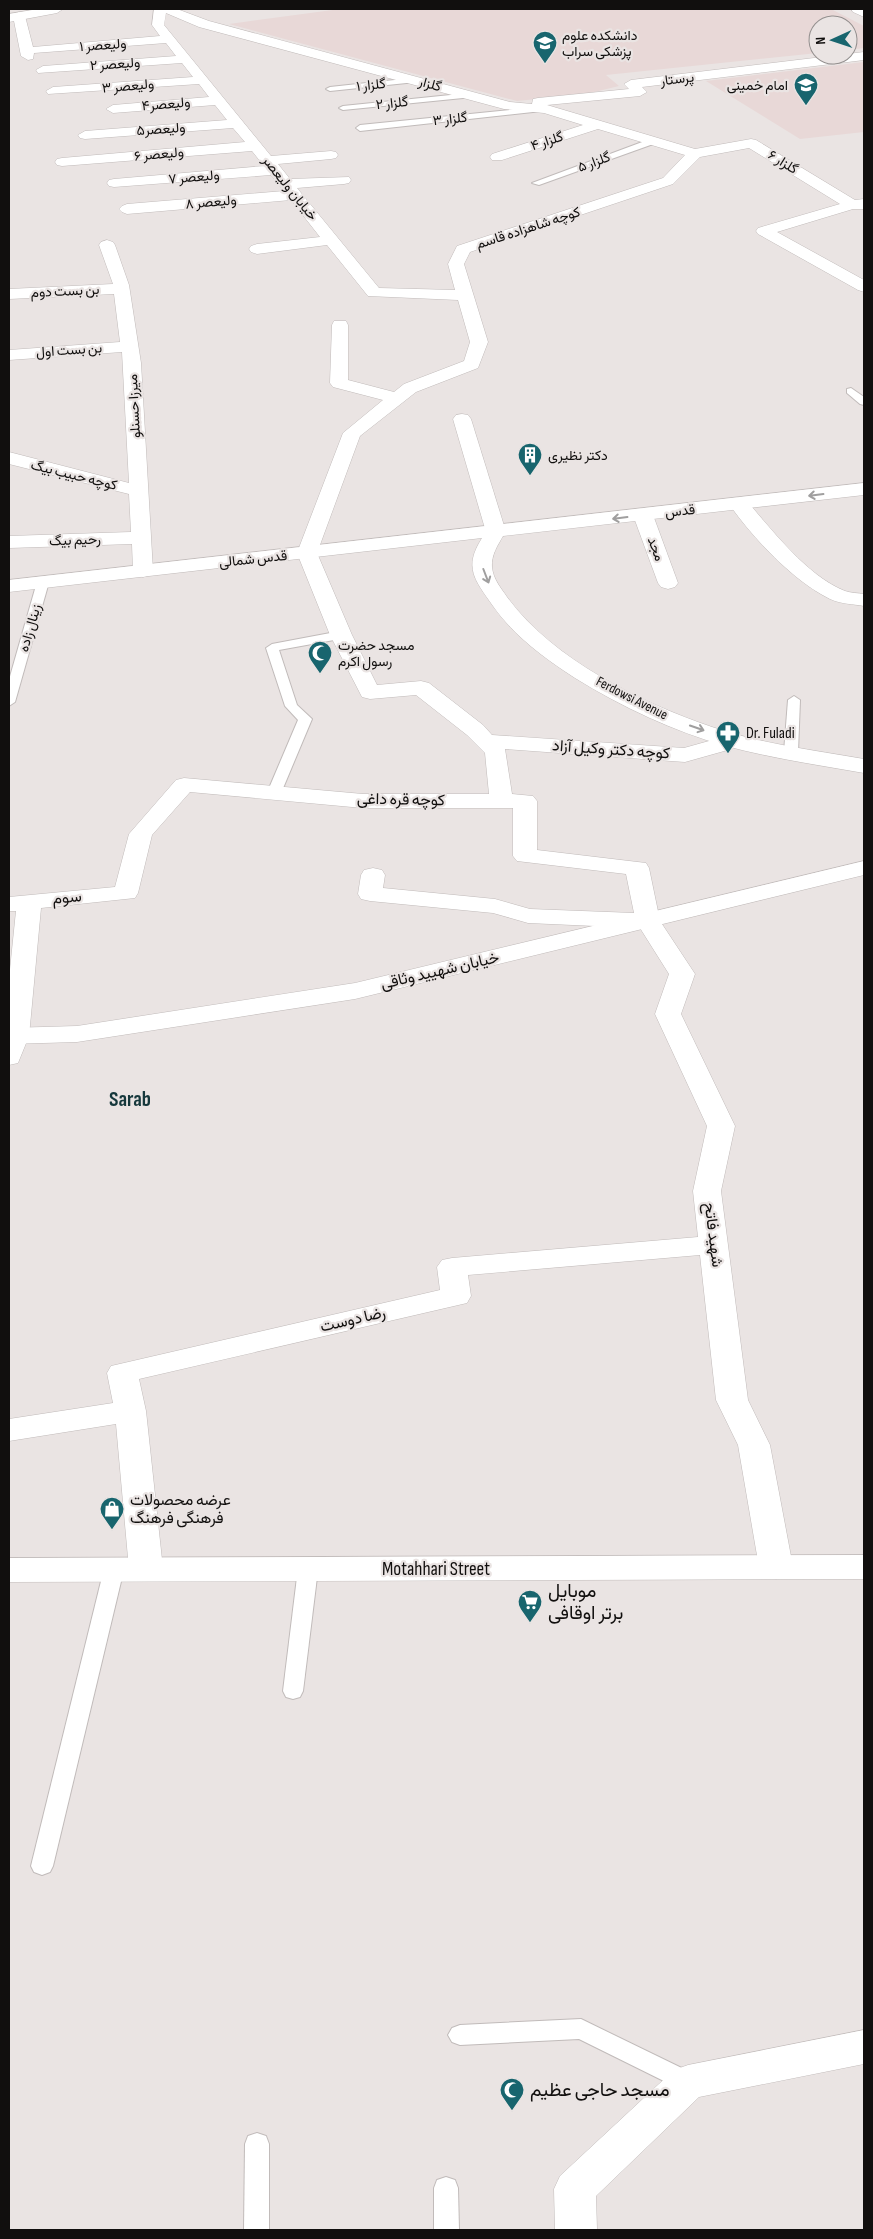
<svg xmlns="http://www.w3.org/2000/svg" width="873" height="2239" font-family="'Sofia Sans Condensed',Vazirmatn,sans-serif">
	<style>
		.built { fill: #e8d8d7 }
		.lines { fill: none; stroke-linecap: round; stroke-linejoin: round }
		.service-casing { stroke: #c1bbba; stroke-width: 2 }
		.minor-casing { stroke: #c1bbba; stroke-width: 1 }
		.tertiary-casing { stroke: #c1bbba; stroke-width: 1 }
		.secondary-casing { stroke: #c1bbba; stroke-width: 1 }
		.service { fill: #fff; fill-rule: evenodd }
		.minor { fill: #fff; fill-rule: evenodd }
		.tertiary { fill: #fff; fill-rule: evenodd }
		.secondary { fill: #fff; fill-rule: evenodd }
		.oneway { stroke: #a09f9f }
		.labels { text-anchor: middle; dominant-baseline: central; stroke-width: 4.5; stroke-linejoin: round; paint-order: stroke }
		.far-poi-label { font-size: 14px; fill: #110f0e; stroke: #eae4e3; text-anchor: start }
		.far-street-label { font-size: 14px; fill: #110f0e; stroke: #eae4e3 }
		.poi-label { font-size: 16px; fill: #110f0e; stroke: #eae4e3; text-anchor: start }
		.street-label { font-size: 16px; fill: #110f0e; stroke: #eae4e3 }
		.near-street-label { font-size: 19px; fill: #110f0e; stroke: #eae4e3 }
		.near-poi-label { font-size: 19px; fill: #110f0e; stroke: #eae4e3; text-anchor: start }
		.district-label { font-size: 21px; font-weight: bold; fill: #16383c; stroke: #eae4e3 }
	</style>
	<rect width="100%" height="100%" fill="#eae4e3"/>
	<!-- built -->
	<g class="built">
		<path d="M340,9H831L864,26V48L848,50V25H818V53L606,75L619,86L586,94L517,101L229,24Z"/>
		<path d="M864,62V132L800,139L706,81Z"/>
	</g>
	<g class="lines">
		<defs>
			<g id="service">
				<path d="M413,78H416V82L330,91L326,89L330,87Z"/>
				<path d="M470,93H473V97L343,110L339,108L343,106Z"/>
				<path d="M539,107H542V111L360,131L356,128L360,125Z"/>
				<path d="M653,138L657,141L656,143L539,185L532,183Z"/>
				<path d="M851,388L864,397V405L860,404L847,393V389Z"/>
				<path d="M43,578L49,582L15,702L9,706V680L37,582Z"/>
				<path d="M341,631L347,635L345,638L279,650L297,705L312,719L281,793L274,797L269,796L267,793L298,720L285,706L266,648L272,644Z"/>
				<path d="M794,696L800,700L798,752L791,756L784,752L788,700Z"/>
				<path d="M114,1562L121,1564L124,1569L53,1866L50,1872L42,1875L34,1872L31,1866L104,1569L107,1564Z"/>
				<path d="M308,1562L315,1564L318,1569L303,1691L300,1697L293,1699L286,1697L283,1691L298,1569L301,1564Z"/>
				<path d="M581,2019L696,2075L700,2082L696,2089L688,2092L680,2089L579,2039L460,2045L452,2042L448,2035L452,2028L460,2025Z"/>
				<path d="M257,2133L266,2136L269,2144V2230H244L245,2144L248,2136Z"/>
				<path d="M446,2177L455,2180L458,2188L459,2230H434V2188L437,2180Z"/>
			</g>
			<g id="minor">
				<path d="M154,9H177L209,21L510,102L532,104L533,99L538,98L629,89L624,84L631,80L864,52V60L642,87L647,92L640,96L547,105L695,149L751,139L756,140L855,200L864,199V209H853L777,232L864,280V292L858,290L758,234L756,231L758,228L840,204L749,148L700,157L673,184L470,252L464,264L488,342L478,368L416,392L360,436L317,553L352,635L377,685L421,681L429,683L483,725L492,735L684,748L734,734L742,736L745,741L742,746L685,762L505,749L512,794L533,796L537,801V850L646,863L649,868L660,921L695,974L681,1014L735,1126L721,1191L748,1400L770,1445L793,1567L788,1575L776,1579L764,1575L759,1567L738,1445L716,1400L700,1255L468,1275L471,1296L467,1303L139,1379L146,1411L163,1569L158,1577L146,1581L134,1577L129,1569L116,1424L9,1441V1419L113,1403L107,1373L111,1366L440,1290L437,1267L442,1260L452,1258L698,1237L693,1191L707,1126L655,1014L669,974L640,928L528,923L493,913L370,901L361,899L358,894L361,875L364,870L373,868L382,870L385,875L383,888L495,899L530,909L634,913L626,874L517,861L513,856V808H363L190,792L152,835L138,893L135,898L41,908L29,1036L18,1063L9,1065V979L16,911H9V897L115,887L129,834L176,780L184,778L363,794H489L485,753L467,735L416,695L370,699L362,697L330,635L297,553L343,433L383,400L333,387L330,383L332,325L334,321H346L348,325V380L394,392L404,384L464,361L470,342L458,300L368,296L327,245L257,254L251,252L249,249L251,246L257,244L320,237L291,200L127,214L122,212L119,209L122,206L127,204L284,191L271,175L114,187L109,186L107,183L109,180L114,179L264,166L252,151L62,166L57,165L55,162L57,159L62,158L245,142L233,128L85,139L80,138L78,135L85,131L227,120L215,105L113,113L106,109L113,105L209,97L199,84L48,94L46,91L53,87L193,77L182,63L38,73L36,70L43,66L176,56L166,43L34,53L33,59L28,60L21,56L13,16L19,12L25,16L33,47L160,36L152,25ZM166,13L199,27L504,109L544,113L583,125L492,154L490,157L492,160H502L598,129L685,155L663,178L457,246L448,264L455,290L379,288L297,188L344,184L349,183L351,180L349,177L290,179L278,164L331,159L336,158L338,155L336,152L331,151L271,156L164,25Z"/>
				<path d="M107,240L113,242L115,245L129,285L141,363L153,571L150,575L143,577L136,575L133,571L132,544L9,548V536L131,532L129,494L9,464V452L129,483L122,352L9,360V350L120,342L114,294L9,299V289L113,284L99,245L101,242Z"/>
				<path d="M462,414L468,415L471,419L506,532L503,536L496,538L489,536L486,532L453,419L456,415Z"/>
				<path d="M739,498L746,500C772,530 807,576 845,591C851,593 858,593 864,594V606C853,604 841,604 830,599C793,581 753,538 729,504L732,500Z"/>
				<path d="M643,509L650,511L653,515L678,583L675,587L668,589L661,587L658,583L633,515L636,511Z"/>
				<path d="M864,2030V2064L699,2097L596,2196L597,2230H555L554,2189L560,2176L674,2070L688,2065Z"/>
			</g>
			<g id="tertiary">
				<path d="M864,483V495L503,536C498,545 491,555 492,567C493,579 501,588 507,597C552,659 641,703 712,727C762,744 813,750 864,759V773C818,765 771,758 726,746C673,731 622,707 575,678C544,658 514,636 493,606C475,580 463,568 482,538L9,592V580Z"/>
				<path d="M864,861V875L355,999L77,1042L9,1044V1028L77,1026L355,983Z"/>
			</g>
			<g id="secondary">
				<path d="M38,9H63L57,13L9,22V14Z"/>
				<path d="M851,9H864V17L853,12Z"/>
				<path d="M864,1555V1579L9,1582V1558Z"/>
			</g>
		</defs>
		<!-- service casing -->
		<use href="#service" class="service-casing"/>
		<!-- minor casing -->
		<use href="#minor" class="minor-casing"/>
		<!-- tertiary casing -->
		<use href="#tertiary" class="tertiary-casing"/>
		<!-- secondary casing -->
		<use href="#secondary" class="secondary-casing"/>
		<!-- service -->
		<use href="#service" class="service"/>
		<!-- minor -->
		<use href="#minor" class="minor"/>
		<!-- tertiary -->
		<use href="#tertiary" class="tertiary"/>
		<!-- secondary -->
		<use href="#secondary" class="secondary"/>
	</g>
	<!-- one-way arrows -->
	<defs><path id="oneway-shaft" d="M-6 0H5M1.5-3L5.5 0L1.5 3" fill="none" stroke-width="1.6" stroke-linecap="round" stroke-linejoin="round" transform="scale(1.25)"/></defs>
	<g class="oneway">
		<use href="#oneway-shaft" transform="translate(816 495) rotate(173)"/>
		<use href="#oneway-shaft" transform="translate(620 518) rotate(173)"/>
		<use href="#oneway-shaft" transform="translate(486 576) rotate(69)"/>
		<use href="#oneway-shaft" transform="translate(697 728) rotate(19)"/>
	</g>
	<!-- icons -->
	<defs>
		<symbol id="university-pin" viewBox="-11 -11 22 30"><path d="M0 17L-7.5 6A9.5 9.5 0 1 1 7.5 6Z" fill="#18656e" stroke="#eae4e3"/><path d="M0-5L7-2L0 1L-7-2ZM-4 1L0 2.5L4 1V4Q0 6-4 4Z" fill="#fff"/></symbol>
		<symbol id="school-pin" viewBox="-11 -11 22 30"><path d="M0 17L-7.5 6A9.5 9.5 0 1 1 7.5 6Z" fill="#18656e" stroke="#eae4e3"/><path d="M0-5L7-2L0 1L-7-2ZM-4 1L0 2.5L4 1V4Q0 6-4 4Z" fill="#fff"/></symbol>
		<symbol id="building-pin" viewBox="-11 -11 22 30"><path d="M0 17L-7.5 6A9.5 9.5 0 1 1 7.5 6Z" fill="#18656e" stroke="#eae4e3"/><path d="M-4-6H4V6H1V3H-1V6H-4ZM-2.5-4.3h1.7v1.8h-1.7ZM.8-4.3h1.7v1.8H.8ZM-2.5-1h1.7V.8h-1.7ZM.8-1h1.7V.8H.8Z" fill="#fff"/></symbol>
		<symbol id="mosque-pin" viewBox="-11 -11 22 30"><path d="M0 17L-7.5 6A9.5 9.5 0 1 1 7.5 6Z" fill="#18656e" stroke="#eae4e3"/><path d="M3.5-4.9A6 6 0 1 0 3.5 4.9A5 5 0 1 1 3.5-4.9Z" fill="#fff"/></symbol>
		<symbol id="pharmacy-pin" viewBox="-11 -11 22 30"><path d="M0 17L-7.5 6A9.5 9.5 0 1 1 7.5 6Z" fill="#18656e" stroke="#eae4e3"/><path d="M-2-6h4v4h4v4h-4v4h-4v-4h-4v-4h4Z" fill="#fff"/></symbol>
		<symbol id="shop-pin" viewBox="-11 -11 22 30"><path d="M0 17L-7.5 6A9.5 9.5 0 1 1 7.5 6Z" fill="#18656e" stroke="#eae4e3"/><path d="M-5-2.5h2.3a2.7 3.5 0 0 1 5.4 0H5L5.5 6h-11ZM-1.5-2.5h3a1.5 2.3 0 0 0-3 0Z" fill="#fff"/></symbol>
		<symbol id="supermarket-pin" viewBox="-11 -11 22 30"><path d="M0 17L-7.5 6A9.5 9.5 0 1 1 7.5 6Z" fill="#18656e" stroke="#eae4e3"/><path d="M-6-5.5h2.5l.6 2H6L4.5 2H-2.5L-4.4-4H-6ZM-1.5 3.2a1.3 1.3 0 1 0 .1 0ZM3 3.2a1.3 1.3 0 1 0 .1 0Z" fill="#fff"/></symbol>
	</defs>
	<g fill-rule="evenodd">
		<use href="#university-pin" x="531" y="29" width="28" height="38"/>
		<use href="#school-pin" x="792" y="71" width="28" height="38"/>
		<use href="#building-pin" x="516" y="441" width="28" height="38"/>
		<use href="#mosque-pin" x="306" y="639" width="28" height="38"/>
		<use href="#pharmacy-pin" x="714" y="719" width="28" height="38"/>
		<use href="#shop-pin" x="98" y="1495" width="28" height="38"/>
		<use href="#supermarket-pin" x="516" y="1588" width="28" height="38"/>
		<use href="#mosque-pin" x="498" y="2076" width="28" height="38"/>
	</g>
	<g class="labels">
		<!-- far-poi labels -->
		<g class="far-poi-label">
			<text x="562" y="35">دانشکده علوم<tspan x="562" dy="16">پزشکی سراب</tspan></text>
			<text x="788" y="85" text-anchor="end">امام خمینی</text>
			<text x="548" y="455">دکتر نظیری</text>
			<text x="338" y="645">مسجد حضرت<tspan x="338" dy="16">رسول اکرم</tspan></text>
		</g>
		<!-- far-street labels -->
		<g class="far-street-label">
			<text transform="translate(103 45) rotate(-4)">ولیعصر ۱</text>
			<text transform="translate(115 64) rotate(-4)">ولیعصر ۲</text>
			<text transform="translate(677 79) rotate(-7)">پرستار</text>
			<text transform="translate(430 84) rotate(15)">گلزار</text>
			<text transform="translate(371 85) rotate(-6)">گلزار ۱</text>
			<text transform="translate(128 86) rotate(-5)">ولیعصر ۳</text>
			<text transform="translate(392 103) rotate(-6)">گلزار ۲</text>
			<text transform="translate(166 104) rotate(-5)">ولیعصر۴</text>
			<text transform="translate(450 119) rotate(-6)">گلزار ۳</text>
			<text transform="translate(161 129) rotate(-4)">ولیعصر۵</text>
			<text transform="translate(547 141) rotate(-18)">گلزار ۴</text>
			<text transform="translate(159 154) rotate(-5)">ولیعصر ۶</text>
			<text transform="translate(594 162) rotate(-20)">گلزار ۵</text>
			<text transform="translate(783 162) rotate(32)">گلزار ۶</text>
			<text transform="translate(194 177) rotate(-5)">ولیعصر ۷</text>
			<text transform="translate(290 188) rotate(51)">خیابان ولیعصر</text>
			<text transform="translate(211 202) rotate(-5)">ولیعصر ۸</text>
			<text transform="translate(528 228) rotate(-18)">کوچه شاهزاده قاسم</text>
			<text transform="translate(65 291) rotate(-3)">بن بست دوم</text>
			<text transform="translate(69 350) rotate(-4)">بن بست اول</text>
			<text transform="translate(134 406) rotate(-93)">میرزا حسنلو</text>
			<text transform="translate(74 475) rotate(14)">کوچه حبیب بیگ</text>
			<text transform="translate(680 511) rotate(-7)">قدس</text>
			<text transform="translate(75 540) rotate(-2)">رحیم بیگ</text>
			<text transform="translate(656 549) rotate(70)">مجد</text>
			<text transform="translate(253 559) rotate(-6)">قدس شمالی</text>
			<text transform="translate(30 628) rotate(-74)">زینال زاده</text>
			<text transform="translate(632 698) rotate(27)">Ferdowsi Avenue</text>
		</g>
		<!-- poi labels -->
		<g class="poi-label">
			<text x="746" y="733">Dr. Fuladi</text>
			<text x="130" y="1500">عرضه محصولات<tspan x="130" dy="18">فرهنگی فرهنگ</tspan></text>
		</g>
		<!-- street labels -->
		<g class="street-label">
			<text transform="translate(611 750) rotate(4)">کوچه دکتر وکیل آزاد</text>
			<text transform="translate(401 800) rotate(1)">کوچه قره داغی</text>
			<text transform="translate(67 898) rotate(-5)">سوم</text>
			<text transform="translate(440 971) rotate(-13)">خیابان شهیید وثاقی</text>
			<text transform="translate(713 1235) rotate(83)">شهید فاتح</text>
			<text transform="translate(353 1320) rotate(-13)">رضا دوست</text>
		</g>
		<!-- near-street labels -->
		<g class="near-street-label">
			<text x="436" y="1569">Motahhari Street</text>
		</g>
		<!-- near-poi labels -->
		<g class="near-poi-label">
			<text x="548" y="1591">موبایل<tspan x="548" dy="22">برتر اوقافی</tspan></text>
			<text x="530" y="2090">مسجد حاجی عظیم</text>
		</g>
		<!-- district labels -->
		<g class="district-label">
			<text x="130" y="1099">Sarab</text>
		</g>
	</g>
	<!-- border -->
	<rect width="873" height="2239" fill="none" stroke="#110f0e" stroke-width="20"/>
	<!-- north arrow -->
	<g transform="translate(833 40) rotate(267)"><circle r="24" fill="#eae4e3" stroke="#938f8e"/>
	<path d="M0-4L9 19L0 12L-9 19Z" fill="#18656e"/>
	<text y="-8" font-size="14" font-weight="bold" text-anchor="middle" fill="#110f0e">N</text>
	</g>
</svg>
